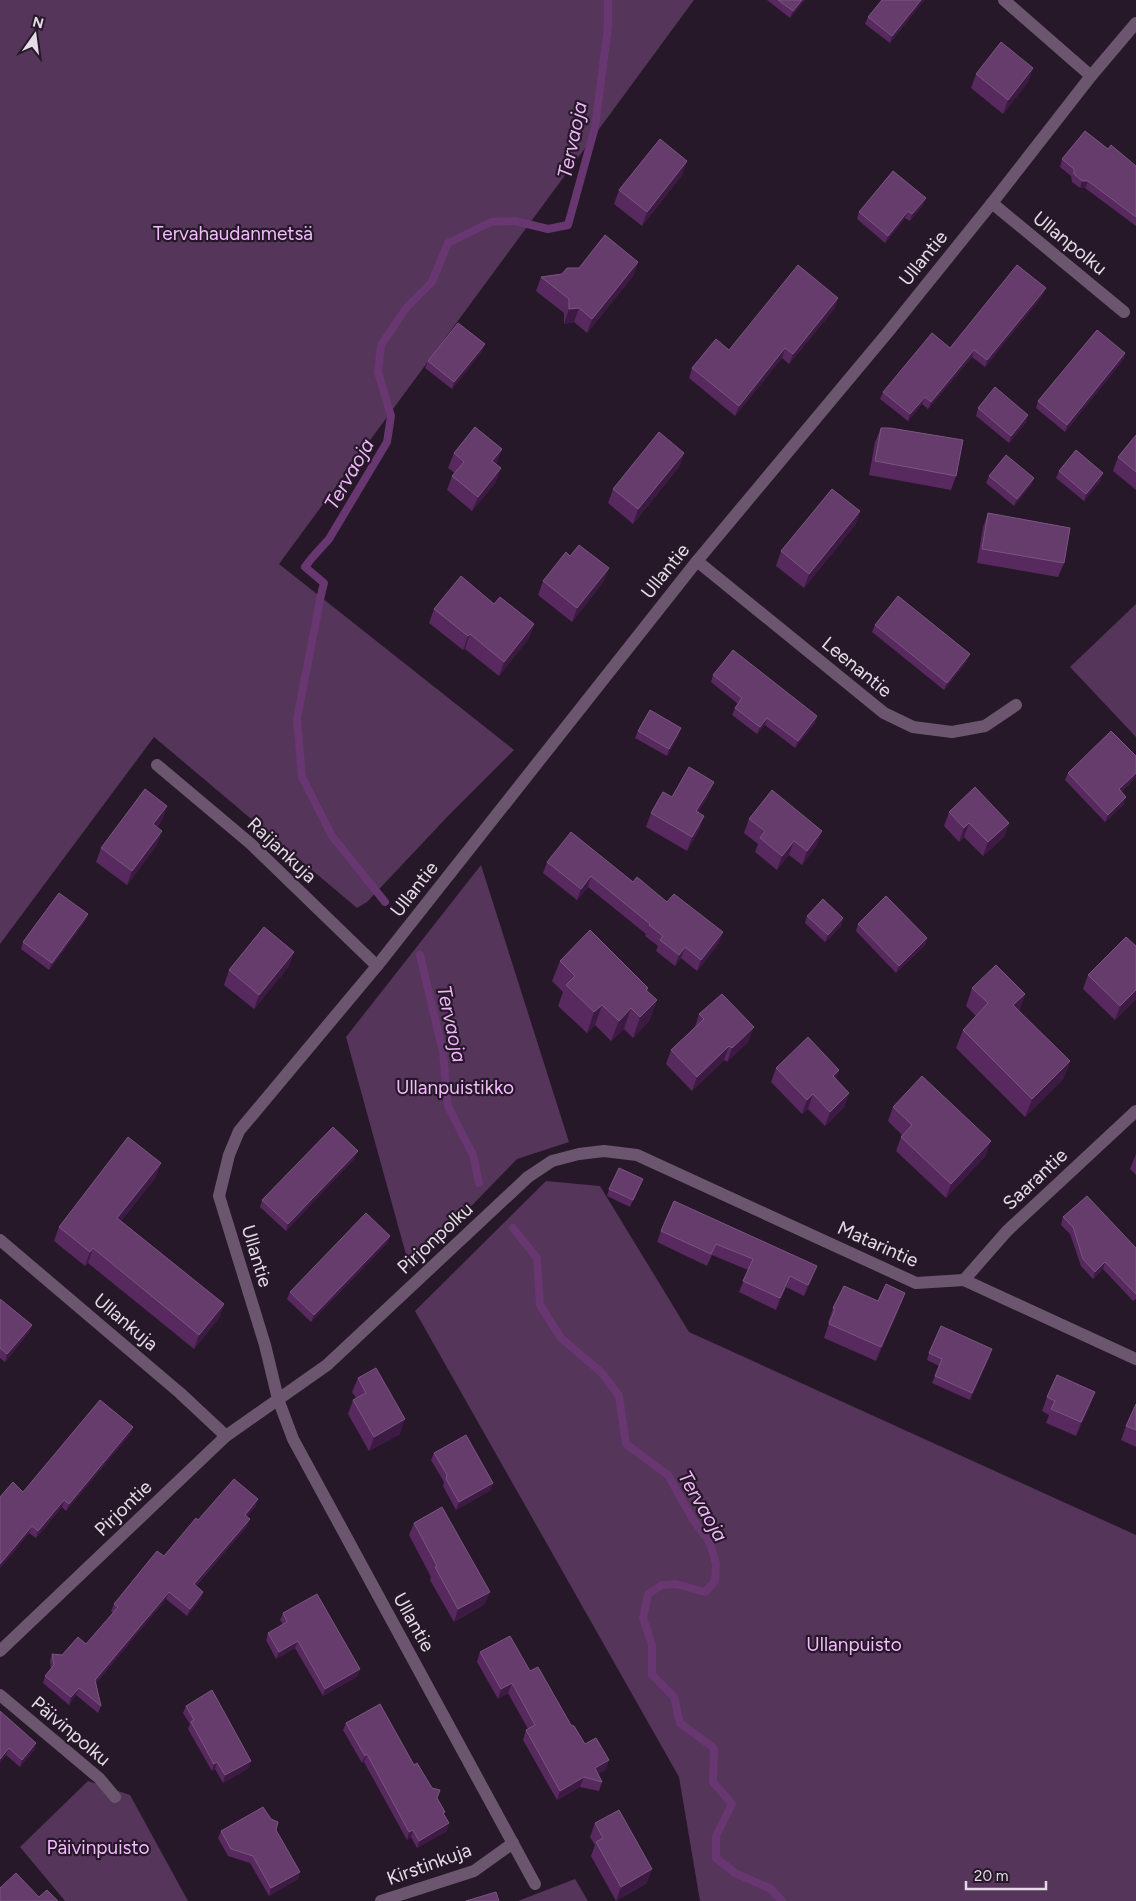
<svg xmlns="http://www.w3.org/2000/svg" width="1136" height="1901" font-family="Figtree,sans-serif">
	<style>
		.green { fill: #55355a }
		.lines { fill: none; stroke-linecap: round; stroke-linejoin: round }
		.stream { stroke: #683670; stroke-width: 8 }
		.minor { stroke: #6c566f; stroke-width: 12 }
		.wall { fill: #57295e }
		.shaded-wall { fill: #3d1a43 }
		.building { fill: #663c6d; stroke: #7a5580 }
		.labels { text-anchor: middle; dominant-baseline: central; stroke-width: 4.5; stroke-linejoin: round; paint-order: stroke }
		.park-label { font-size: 19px; fill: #f5bbff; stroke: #261829 }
		.street-label { font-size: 19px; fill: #e5dbe6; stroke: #261829 }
		.water-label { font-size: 20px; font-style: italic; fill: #efb5f9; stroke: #261829 }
	</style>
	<rect width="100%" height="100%" fill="#261829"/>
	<!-- green -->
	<g class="green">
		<path d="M0,0H694L279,564L514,750L448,816L367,902L357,908L154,737L0,944Z"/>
		<path d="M1136,604V737L1070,667Z"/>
		<path d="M481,865L569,1142L517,1159L410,1269L346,1037Z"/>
		<path d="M546,1181L600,1186L689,1332L1136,1535V1901H700L679,1777L415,1311Z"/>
		<path d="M88,1781L130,1795L188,1901H65L20,1847Z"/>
		<path d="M575,1879L588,1901H518Z"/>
	</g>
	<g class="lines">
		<!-- stream -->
		<g class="stream">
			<path d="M385,902L332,836L302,777L297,719L321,595L324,583L305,567L311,559L329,539L387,442L391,416L378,372L381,345L407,307L432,282L448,243L491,222L515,221L548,229L568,225L595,127L608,27V0"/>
			<path d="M420,955L443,1052L448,1106L473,1155L479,1183"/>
			<path d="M513,1228L537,1258L540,1305L561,1338L602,1373L619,1396L626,1444L668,1475L692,1518L710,1543L716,1564L715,1581L705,1592L676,1584L662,1585L648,1594L643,1618L652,1645V1675L674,1697L680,1723L714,1748L713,1782L732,1804L716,1836V1858L735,1873L771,1889L782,1901"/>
		</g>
		<!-- minor -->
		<g class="minor">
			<path d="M1004,0L1091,76"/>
			<path d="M992,203L1124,312"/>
			<path d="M697,561L884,713L913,727L952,732L985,726L1016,705"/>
			<path d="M157,765L251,844L377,966"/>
			<path d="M0,1240L180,1393L226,1436"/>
			<path d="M964,1280L1007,1231L1136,1111"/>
			<path d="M0,1651L226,1436L327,1365L528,1177L552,1161L579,1154L604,1151L637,1155L916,1283L964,1280L1136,1359"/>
			<path d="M0,1695L99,1778L115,1797"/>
			<path d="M535,1884L293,1439L278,1399L265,1345L219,1196L229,1155L239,1131L377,966L697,561L889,331L992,203L1091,76L1136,23"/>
			<path d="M381,1901L474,1871L513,1843"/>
		</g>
	</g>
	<!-- wall -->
	<g class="wall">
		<path d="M767,0H805L790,18Z"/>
		<path d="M882,0H924L890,43L865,24L868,17Z"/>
		<path d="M1033,68L1028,82L1003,114L971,88L976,74Z"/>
		<path d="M1108,149L1136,166V226L1085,188H1080L1072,182L1071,176L1060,167L1062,159Z"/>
		<path d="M687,161L682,175L642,226L614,204L619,190Z"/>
		<path d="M923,205L910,221L905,218L885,243L857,219L859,212Z"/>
		<path d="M638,262L633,276L587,333L574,322L564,324V313L536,291L541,277L562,274L579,268Z"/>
		<path d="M1043,295L985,367L972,357L928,409L922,404L908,421L880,399L883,392L950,348Z"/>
		<path d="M835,308L789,364L782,358L735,416L689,378L692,368L729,350Z"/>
		<path d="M482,351L452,389L425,368L428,361Z"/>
		<path d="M1125,353L1123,360L1065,432L1036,408L1038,401Z"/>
		<path d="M978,408L1026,422L1009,443L976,416Z"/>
		<path d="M881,428L956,476L951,490L869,475L875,442Z"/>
		<path d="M1136,435V490L1113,471L1118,457Z"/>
		<path d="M502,449L496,464V482L472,511L447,490L452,476L455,473L448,468L454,453Z"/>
		<path d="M684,453L679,467L633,524L608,503L613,489Z"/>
		<path d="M1059,471L1101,480L1084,501L1056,478Z"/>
		<path d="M989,476L1034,478L1031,485L1014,506L986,483Z"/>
		<path d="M860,511L855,525L804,588L776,566L781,551Z"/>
		<path d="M988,513L1064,563L1058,577L977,563L983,527Z"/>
		<path d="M570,556L609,568L603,582L572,622L538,595L543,581Z"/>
		<path d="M494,604L534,624L529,638L499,676L465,649L463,650L429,623L434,609Z"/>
		<path d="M875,625L967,661L944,690L872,632Z"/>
		<path d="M713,675L815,723L795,748L765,725L757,734L732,715L735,708L738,704L711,682Z"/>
		<path d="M638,731L679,735L667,756L635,738Z"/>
		<path d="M1136,756V777L1121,792L1124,804L1105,822L1065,780L1068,773Z"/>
		<path d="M714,782L708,796L698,812L704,816L699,830L687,851L646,827L651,813L672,797Z"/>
		<path d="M167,806L162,820L157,827V845L127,885L96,862L101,848Z"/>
		<path d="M949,812L1009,823L1004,837L983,856L964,837L959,842L944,826Z"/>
		<path d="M749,819L817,845L802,865L789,855L777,870L755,852L758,844L744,833Z"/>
		<path d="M547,862L633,882L667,902L719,943L697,971L681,958L675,966L656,951L658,946L645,936L646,934L588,887L577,900L543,873Z"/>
		<path d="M88,914L85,921L49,970L21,949L23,942Z"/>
		<path d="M807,916L843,918L841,926L825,942L805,923Z"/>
		<path d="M858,924L927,938L925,945L896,973L856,931Z"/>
		<path d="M1136,946V999L1115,1020L1083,989L1088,975Z"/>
		<path d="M560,961L648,988L647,991L657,1000L649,1021L633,1038L624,1029L611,1041L595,1025L587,1033L558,1006L563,992L552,981Z"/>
		<path d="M289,966L254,1009L224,985L229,970Z"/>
		<path d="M972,988L1025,994L1019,1011L1070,1061L1063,1079L1025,1117L956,1048L963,1030L976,1016L966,1006Z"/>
		<path d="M699,1014L749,1041L727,1062L724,1060L692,1091L666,1064L671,1050L695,1027Z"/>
		<path d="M776,1068L839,1070L836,1079L849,1093L844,1107L825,1126L808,1109L802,1114L771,1082Z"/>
		<path d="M893,1107L986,1155L946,1198L896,1151L901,1137L902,1135L888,1121Z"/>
		<path d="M1136,1154V1175L1130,1169Z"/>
		<path d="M355,1158L286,1231L260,1207L262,1200Z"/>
		<path d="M156,1177L121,1221L224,1304L219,1318L194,1349L88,1263L85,1266L54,1241L59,1227Z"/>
		<path d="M643,1179L630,1207L607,1196L609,1189Z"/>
		<path d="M674,1201L813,1277L804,1296L786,1287L776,1310L739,1292L748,1270L712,1255L707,1266L657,1242L661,1231Z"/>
		<path d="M1063,1217L1136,1248V1299L1133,1301L1103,1269L1093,1279L1081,1266L1070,1234L1061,1225Z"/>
		<path d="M390,1236L387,1243L311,1322L287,1299L290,1292Z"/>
		<path d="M905,1293L900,1307L876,1361L824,1338L829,1323H828L833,1308L878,1301Z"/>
		<path d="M0,1299L32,1325L29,1332L5,1362L0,1358Z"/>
		<path d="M929,1353L990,1356L970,1400L932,1383L939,1366L927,1360Z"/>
		<path d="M358,1378L400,1434L369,1451L348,1414L353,1400L356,1398L352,1392Z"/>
		<path d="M1047,1397L1090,1406L1076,1436L1046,1423L1049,1415L1042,1411Z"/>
		<path d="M1136,1404V1447L1121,1440L1126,1426Z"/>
		<path d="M133,1427L130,1434L66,1511L62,1507L36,1538L29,1533L0,1568V1497L23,1492Z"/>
		<path d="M434,1453L491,1490L456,1510L443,1486L444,1482L431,1460Z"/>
		<path d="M256,1506L247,1516V1526L196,1586L201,1599L187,1616L166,1599L96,1683L101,1706L98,1713L76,1695L69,1705L43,1683L45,1676L51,1669L50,1661L52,1654L62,1655L86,1644L113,1613L111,1611L114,1604L164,1556L198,1520Z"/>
		<path d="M414,1523L485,1604L454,1622L430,1580L431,1577L409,1535Z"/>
		<path d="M283,1613L358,1676L323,1696L295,1648L276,1659L266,1640L268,1633L283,1625L280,1620Z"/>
		<path d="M480,1652L530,1671L585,1744L609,1760L605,1770L598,1774L602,1782L599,1791L580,1787L557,1800L523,1740L526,1730L528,1729L508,1693L498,1699L477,1662Z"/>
		<path d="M186,1706L249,1768L223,1783L215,1769L212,1771L188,1729L190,1724L183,1713Z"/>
		<path d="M0,1711L34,1750L20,1767L6,1755L0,1763Z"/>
		<path d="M346,1723L414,1765L437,1798L445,1812L444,1814L447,1831L417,1848L411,1837L407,1840L364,1762L362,1763L343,1730Z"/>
		<path d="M595,1823L647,1883L616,1901L591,1856L595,1845L590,1837Z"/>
		<path d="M276,1830L298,1879L269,1896L250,1863L228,1856L218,1838L221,1831Z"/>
	</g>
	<!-- shaded-wall -->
	<g class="shaded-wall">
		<path d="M802,0H805L790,18L793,11Z"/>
		<path d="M921,0H924L890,43L892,36Z"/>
		<path d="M1033,68L1028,82L1003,114L1008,100Z"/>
		<path d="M687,161L682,175L642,226L647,212Z"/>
		<path d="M1082,181H1088L1085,188H1080Z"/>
		<path d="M926,198L923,205L910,221L912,214Z"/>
		<path d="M908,211L905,218L885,243L888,236Z"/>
		<path d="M638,262L633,276L587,333L592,319Z"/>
		<path d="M1046,288L1043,295L985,367L987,360Z"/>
		<path d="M838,298L835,308L789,364L793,354Z"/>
		<path d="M579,308L574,322L564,324L569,309Z"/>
		<path d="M485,344L482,351L452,389L454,382Z"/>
		<path d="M785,348L782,358L735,416L739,406Z"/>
		<path d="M974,350L972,357L928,409L931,402Z"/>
		<path d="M1125,353L1123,360L1065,432L1067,425Z"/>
		<path d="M925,397L922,404L908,421L910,414Z"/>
		<path d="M1028,415L1026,422L1009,443L1011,436Z"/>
		<path d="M502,449L497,463L487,475L492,461Z"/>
		<path d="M684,453L679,467L633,524L638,509Z"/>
		<path d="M501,468L496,482L472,511L478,497Z"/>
		<path d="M1103,473L1101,480L1084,501L1086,494Z"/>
		<path d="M1034,478L1031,485L1014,506L1017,499Z"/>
		<path d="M860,511L855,525L804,588L809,574Z"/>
		<path d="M609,568L603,582L572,622L577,608Z"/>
		<path d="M534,624L529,638L499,676L504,662Z"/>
		<path d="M470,634L465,649L463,650L468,636Z"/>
		<path d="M970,654L967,661L944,690L947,683Z"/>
		<path d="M817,716L815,723L795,748L798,741Z"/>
		<path d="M767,718L765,725L757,734L760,727Z"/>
		<path d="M681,728L679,735L667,756L669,749Z"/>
		<path d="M1136,773V777L1116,796L1119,789Z"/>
		<path d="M714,782L708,796L691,825L696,811Z"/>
		<path d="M1126,797L1124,804L1105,822L1108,815Z"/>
		<path d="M167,806L162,820L148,838L153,824Z"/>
		<path d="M704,816L699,830L687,851L692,837Z"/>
		<path d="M969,823L964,837L959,842L964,828Z"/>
		<path d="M1009,823L1004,837L983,856L988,842Z"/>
		<path d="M162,831L157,845L127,885L132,871Z"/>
		<path d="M822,831L817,845L802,865L807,851Z"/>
		<path d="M794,841L789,855L777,870L782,856Z"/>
		<path d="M591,876L588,887L577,900L581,889Z"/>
		<path d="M88,914L85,921L49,970L52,963Z"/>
		<path d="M843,918L841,926L825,942L828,935Z"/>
		<path d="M723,932L719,943L697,971L701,960Z"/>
		<path d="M927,938L925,945L896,973L899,966Z"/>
		<path d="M685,947L681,958L675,966L679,955Z"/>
		<path d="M294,952L289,966L254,1009L259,995Z"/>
		<path d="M1136,990V999L1115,1020L1120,1006Z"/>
		<path d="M1025,994L1018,1012L1013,1005Z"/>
		<path d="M657,1000L649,1021L633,1038L640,1017Z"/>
		<path d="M602,1005L595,1025L587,1033L594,1012Z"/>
		<path d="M631,1008L624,1029L611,1041L619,1021Z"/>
		<path d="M754,1027L749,1041L727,1062L732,1048Z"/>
		<path d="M729,1046L724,1060L692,1091L697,1077Z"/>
		<path d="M1070,1061L1063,1079L1025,1117L1032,1099Z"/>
		<path d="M839,1070L834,1084L833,1076Z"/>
		<path d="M849,1093L844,1107L825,1126L830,1112Z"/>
		<path d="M813,1094L808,1109L802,1114L807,1100Z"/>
		<path d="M991,1141L986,1155L946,1198L951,1184Z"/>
		<path d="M358,1151L355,1158L286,1231L288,1224Z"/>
		<path d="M161,1163L156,1177L112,1232L117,1218Z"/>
		<path d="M390,1236L387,1243L311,1322L314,1315Z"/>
		<path d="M93,1248L88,1263L85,1266L90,1252Z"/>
		<path d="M1105,1262L1103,1269L1093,1279L1095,1272Z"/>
		<path d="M817,1266L813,1277L804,1296L808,1285Z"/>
		<path d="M790,1276L786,1287L776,1310L780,1298Z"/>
		<path d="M905,1293L900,1307L876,1361L881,1347Z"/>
		<path d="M224,1304L219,1318L194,1349L199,1335Z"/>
		<path d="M32,1325L29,1332L5,1362L7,1354Z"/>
		<path d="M992,1349L990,1356L970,1400L972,1393Z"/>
		<path d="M1095,1392L1090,1406L1076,1436L1081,1422Z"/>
		<path d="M405,1419L400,1434L369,1451L374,1437Z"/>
		<path d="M133,1427L130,1434L66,1511L69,1504Z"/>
		<path d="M493,1483L491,1490L456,1510L459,1502Z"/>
		<path d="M258,1499L256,1506L243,1522L245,1515Z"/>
		<path d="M64,1500L62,1507L36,1538L38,1531Z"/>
		<path d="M250,1519L247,1526L191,1591L194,1584Z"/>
		<path d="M32,1526L29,1533L0,1568V1564Z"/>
		<path d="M169,1592L166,1599L93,1687L95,1680Z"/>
		<path d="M203,1592L201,1599L187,1616L190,1609Z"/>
		<path d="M490,1592L485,1604L454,1622L458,1609Z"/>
		<path d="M298,1641L295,1648L276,1659L279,1652Z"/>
		<path d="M360,1669L358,1676L323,1696L325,1689Z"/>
		<path d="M512,1683L508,1693L498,1699L501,1689Z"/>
		<path d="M79,1688L76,1695L69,1705L71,1697Z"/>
		<path d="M36,1743L34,1750L20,1767L22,1760Z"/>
		<path d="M9,1748L6,1755L0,1763V1759Z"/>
		<path d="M367,1754L364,1762L362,1763L365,1756Z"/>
		<path d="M609,1760L605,1770L592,1778L595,1768Z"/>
		<path d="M251,1761L249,1768L223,1783L225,1775Z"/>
		<path d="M217,1762L215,1769L212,1771L214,1764Z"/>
		<path d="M584,1777L580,1787L557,1800L560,1791Z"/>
		<path d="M449,1823L447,1831L417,1848L419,1841Z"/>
		<path d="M413,1830L411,1837L407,1840L409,1832Z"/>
		<path d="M652,1869L647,1883L616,1901L621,1887Z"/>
		<path d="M300,1872L298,1879L269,1896L271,1888Z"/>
	</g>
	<!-- building -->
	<g class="building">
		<path d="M778,0H802L793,11Z"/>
		<path d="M882,0H921L892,36L868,17Z"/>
		<path d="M1001,42L1033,68L1008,100L976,74Z"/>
		<path d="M1085,131L1108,149L1111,145L1136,166V217L1088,181H1082L1074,174V169L1062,159Z"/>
		<path d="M660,139L687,161L647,212L619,190Z"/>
		<path d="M893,171L926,198L912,214L908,211L888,236L859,212Z"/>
		<path d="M605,235L638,262L592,319L579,308L569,309V299L541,277L562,274L567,268H579Z"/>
		<path d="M798,265L838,298L793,354L785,348L739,406L692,368L716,339L729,350Z"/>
		<path d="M1017,265L1046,288L987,360L974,350L931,402L925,397L910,414L883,392L932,333L950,348Z"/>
		<path d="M458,323L485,344L454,382L428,361Z"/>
		<path d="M1097,330L1125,353L1067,425L1038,401Z"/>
		<path d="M995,387L1028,415L1011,436L978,408Z"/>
		<path d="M475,427L502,449L492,461L501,468L478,497L452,476L464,462L454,453Z"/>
		<path d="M881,428H890L963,440L956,476L875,461Z"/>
		<path d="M659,432L684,453L638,509L613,489Z"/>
		<path d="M1136,435V472L1118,457Z"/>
		<path d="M1076,450L1103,473L1086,494L1059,471Z"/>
		<path d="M1006,455L1034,478L1017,499L989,476Z"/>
		<path d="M832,489L860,511L809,574L781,551Z"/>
		<path d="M988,513L1070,528L1064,563L982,549Z"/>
		<path d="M579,545L609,568L577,608L543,581L566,552L570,556Z"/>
		<path d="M461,576L494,604L500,597L534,624L504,662L470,634L468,636L434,609Z"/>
		<path d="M898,596L970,654L947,683L875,625Z"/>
		<path d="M733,650L817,716L798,741L767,718L760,727L735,708L742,698L713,675Z"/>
		<path d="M650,710L681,728L669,749L638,731Z"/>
		<path d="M1111,731L1136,756V773L1119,789L1126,797L1108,815L1068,773Z"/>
		<path d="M689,767L714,782L696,811L704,816L692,837L651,813L663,792L672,797Z"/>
		<path d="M975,787L1009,823L988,842L969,823L964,828L949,812Z"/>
		<path d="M145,789L167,806L153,824L162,831L132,871L101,848Z"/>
		<path d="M772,790L822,831L807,851L794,841L782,856L760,838L765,831L749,819Z"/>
		<path d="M571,832L633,882L637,877L667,902L674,894L723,932L701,960L685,947L679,955L660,940L663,936L649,925L650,924L591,876L581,889L547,862Z"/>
		<path d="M59,893L88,914L52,963L23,942Z"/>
		<path d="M886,896L927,938L899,966L858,924Z"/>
		<path d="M823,899L843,918L828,935L807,916Z"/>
		<path d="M264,927L294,952L259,995L229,970Z"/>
		<path d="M590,930L648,988L646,990L657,1000L640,1017L631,1008L619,1021L602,1005L594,1012L566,985L575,976L560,961Z"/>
		<path d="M1126,937L1136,946V990L1120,1006L1088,975Z"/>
		<path d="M996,965L1025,994L1013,1005L1070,1061L1032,1099L963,1030L988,1003L972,988Z"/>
		<path d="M722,994L754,1027L732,1048L729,1046L697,1077L671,1050L704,1019L699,1014Z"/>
		<path d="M808,1037L839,1070L833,1076L849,1093L830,1112L813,1094L807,1100L776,1068Z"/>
		<path d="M922,1076L991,1141L951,1184L901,1137L912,1125L893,1107Z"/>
		<path d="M333,1127L358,1151L288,1224L262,1200Z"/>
		<path d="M128,1137L161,1163L117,1218L224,1304L199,1335L93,1248L90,1252L59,1227Z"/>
		<path d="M619,1168L643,1179L633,1200L609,1189Z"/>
		<path d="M1087,1196L1136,1248V1294L1105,1262L1095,1272L1083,1259L1073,1227L1063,1217Z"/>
		<path d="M674,1201L817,1266L808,1285L790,1276L780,1298L743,1281L753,1259L716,1244L711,1254L661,1231Z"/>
		<path d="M366,1213L390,1236L314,1315L290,1292Z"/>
		<path d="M886,1284L905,1293L881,1347L829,1324L835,1309L833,1308L844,1286L878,1301Z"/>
		<path d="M0,1299L32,1325L7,1354L0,1348Z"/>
		<path d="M941,1326L992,1349L972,1393L935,1376L942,1359L929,1353Z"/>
		<path d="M376,1368L405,1419L374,1437L353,1400L366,1393L358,1378Z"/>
		<path d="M1057,1375L1095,1392L1081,1422L1051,1409L1055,1401L1047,1397Z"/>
		<path d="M100,1400L133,1427L69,1504L64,1500L38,1531L32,1526L0,1564V1497L13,1482L23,1492Z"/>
		<path d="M1136,1404V1430L1126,1426Z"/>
		<path d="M466,1435L493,1483L459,1502L446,1479L447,1475L434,1453Z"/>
		<path d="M234,1479L258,1499L245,1515L250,1519L194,1584L203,1592L190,1609L169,1592L95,1680L101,1706L79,1688L71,1697L45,1676L54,1665L52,1654L62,1655L78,1637L86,1644L118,1607L114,1604L157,1551L164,1556L196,1518L198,1520Z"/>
		<path d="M442,1507L490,1592L458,1609L435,1567L437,1566L414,1523Z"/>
		<path d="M317,1594L360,1669L325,1689L298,1641L279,1652L268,1633L287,1622L283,1613Z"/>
		<path d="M510,1636L530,1671L538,1667L571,1725L574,1726L585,1744L596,1738L609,1760L595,1768L602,1782L584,1777L560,1791L526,1730L535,1725L512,1683L501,1689L480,1652Z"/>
		<path d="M212,1690L251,1761L225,1775L217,1762L214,1764L191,1722L194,1720L186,1706Z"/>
		<path d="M380,1704L414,1765L417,1763L432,1788L440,1790L437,1798L445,1812L443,1813L449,1823L419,1841L413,1830L409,1832L367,1754L365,1756L346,1723Z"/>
		<path d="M0,1711L36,1743L22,1760L9,1748L0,1759Z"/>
		<path d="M263,1807L271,1819L278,1822L276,1830L300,1872L271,1888L253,1856L231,1849L221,1831Z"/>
		<path d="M619,1810L652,1869L621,1887L596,1842L603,1838L595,1823Z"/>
		<path d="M16,1873L39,1897L47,1890L58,1901H0V1888Z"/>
		<path d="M496,1892L499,1901H466Z"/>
	</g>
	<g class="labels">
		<!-- park labels -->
		<g class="park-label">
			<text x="233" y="233">Tervahaudanmetsä</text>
			<text x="455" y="1087">Ullanpuistikko</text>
			<text x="854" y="1644">Ullanpuisto</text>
			<text x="98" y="1847">Päivinpuisto</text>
		</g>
		<!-- street labels -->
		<g class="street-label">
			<text transform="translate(1070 243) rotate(39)">Ullanpolku</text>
			<text transform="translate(923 258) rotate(-51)">Ullantie</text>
			<text transform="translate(665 571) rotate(-51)">Ullantie</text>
			<text transform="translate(857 667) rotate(39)">Leenantie</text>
			<text transform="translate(282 850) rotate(43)">Raijankuja</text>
			<text transform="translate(414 889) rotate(-52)">Ullantie</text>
			<text transform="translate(1035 1179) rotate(-43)">Saarantie</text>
			<text transform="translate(435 1238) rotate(-43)">Pirjonpolku</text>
			<text transform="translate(878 1244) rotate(24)">Matarintie</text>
			<text transform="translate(257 1256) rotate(73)">Ullantie</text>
			<text transform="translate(126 1322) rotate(40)">Ullankuja</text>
			<text transform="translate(123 1508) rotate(-44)">Pirjontie</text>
			<text transform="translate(414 1622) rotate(61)">Ullantie</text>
			<text transform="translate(71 1731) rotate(40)">Päivinpolku</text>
			<text transform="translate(429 1864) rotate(-20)">Kirstinkuja</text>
		</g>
		<!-- water labels -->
		<g class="water-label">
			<text transform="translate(572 140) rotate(-78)">Tervaoja</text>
			<text transform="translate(349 474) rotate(-60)">Tervaoja</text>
			<text transform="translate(452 1024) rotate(78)">Tervaoja</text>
			<text transform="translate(703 1506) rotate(60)">Tervaoja</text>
		</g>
	</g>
	<!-- north arrow -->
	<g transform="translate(35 35) rotate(14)" stroke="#261829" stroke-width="4" paint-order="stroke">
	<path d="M0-4L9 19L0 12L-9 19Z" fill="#e5dbe6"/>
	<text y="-8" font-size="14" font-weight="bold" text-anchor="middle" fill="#e5dbe6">N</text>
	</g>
	<!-- scale -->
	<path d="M966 1881v8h80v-8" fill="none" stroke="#e5dbe6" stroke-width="2.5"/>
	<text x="974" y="1881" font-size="15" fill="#e5dbe6" stroke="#261829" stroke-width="4" paint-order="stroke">20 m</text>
</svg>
